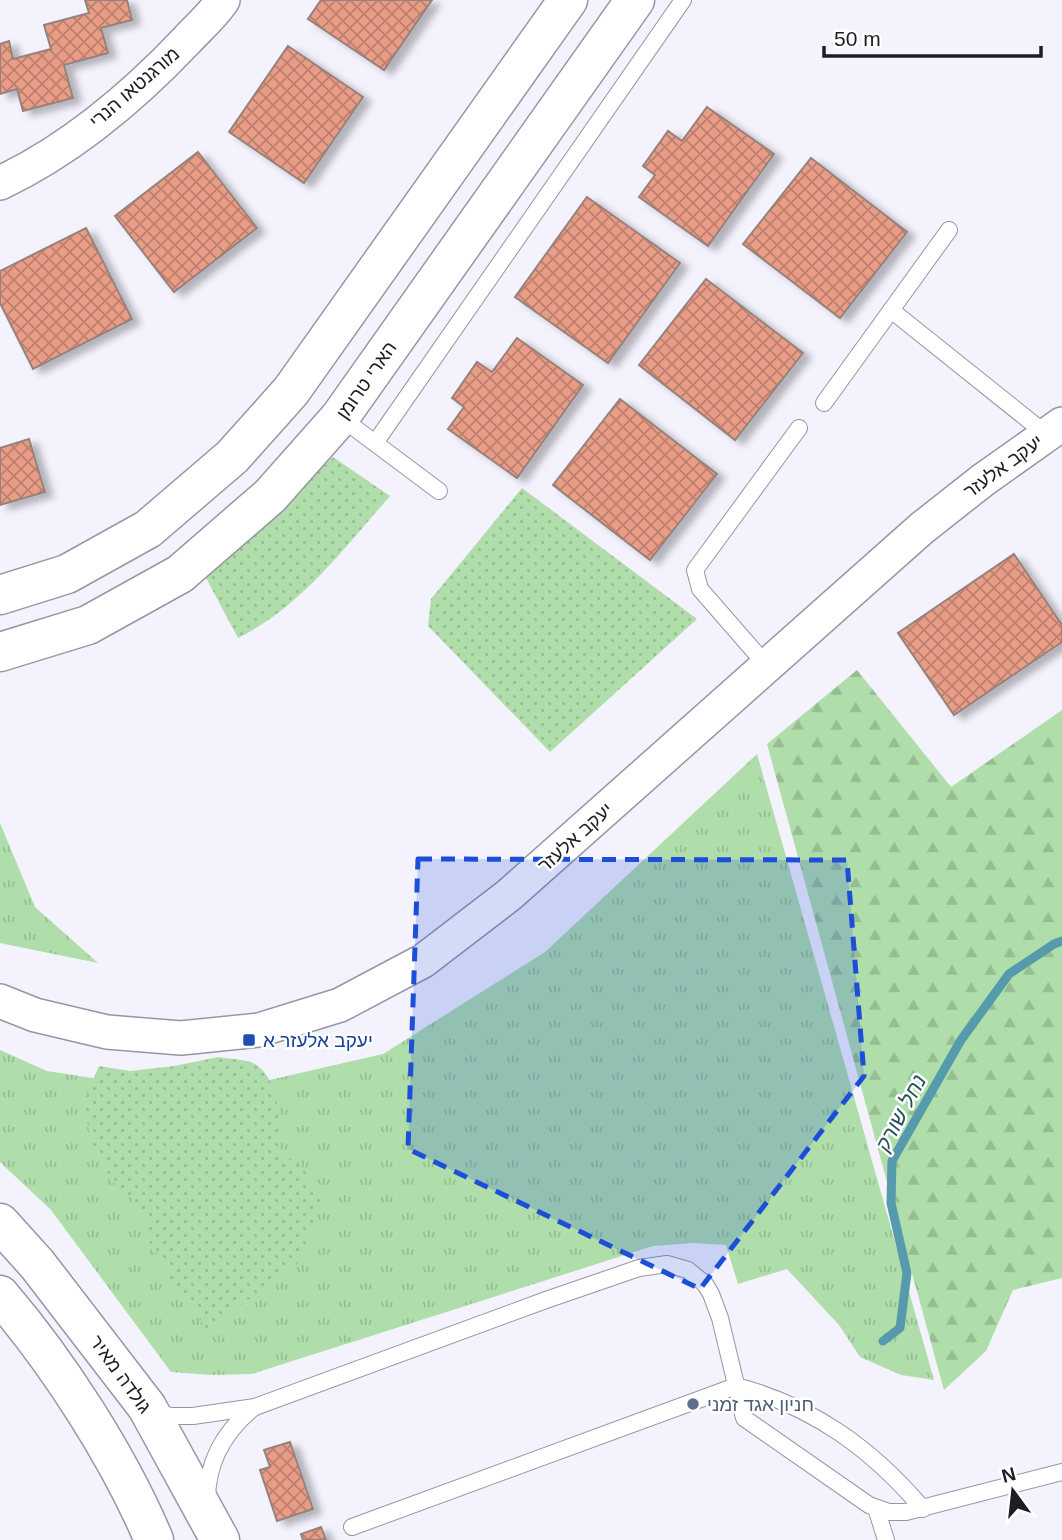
<svg xmlns="http://www.w3.org/2000/svg" width="1062" height="1540" font-family="Helvetica,'Noto Sans Hebrew',sans-serif">
  <style>
    .grass { fill: url(#grass-tufts) }
    .forest { fill: url(#forest-firs) }
    .park { fill: url(#park-dots) }
    .lines { fill: none; stroke-linecap: round; stroke-linejoin: round }
    .stream { stroke: #559bac; stroke-width: 9 }
    .building { fill: url(#building-cross-hatch); stroke: #95827c; stroke-width: 2; filter: url(#shadow) }
    .service-casing { stroke: #9895a5; stroke-width: 18 }
    .minor-casing { stroke: #9895a5; stroke-width: 36 }
    .tertiary-casing { stroke: #9895a5; stroke-width: 41 }
    .primary-casing { stroke: #9895a5; stroke-width: 41 }
    .service { stroke: #fff; stroke-width: 16 }
    .minor { stroke: #fff; stroke-width: 33 }
    .tertiary { stroke: #fff; stroke-width: 38 }
    .primary { stroke: #fff; stroke-width: 38 }
    .marked { fill: #1d4ed8; fill-opacity: 0.2; stroke: #1d4ed8; stroke-width: 5; stroke-dasharray: 14 9; stroke-linejoin: round }
    .transit-dot { fill: #1a4fb4; stroke: #fff; stroke-width: 2.5 }
    .service-dot { fill: #5c6f8a; stroke: #fff; stroke-width: 2.5 }
    .labels { text-anchor: middle; stroke-width: 5; stroke-linejoin: round; paint-order: stroke }
    .street-label { font-size: 19px; fill: #1e1d23; stroke: #fff }
    .transit-label { font-size: 19px; fill: #164399; stroke: #fff; text-anchor: start }
    .service-label { font-size: 19px; fill: #4e5e75; stroke: #fff; text-anchor: start }
    .water-label { font-size: 21px; font-style: italic; fill: #25515b; stroke: #fff }
  </style>
  <defs>
    <pattern id="grass-tufts" width="24" height="20" patternUnits="userSpaceOnUse" patternTransform="scale(1.75)"><rect width="24" height="20" fill="#b0deaa"/><path d="M3 7l-1-3M5 7V3M7 7l1-3M15 17l-1-3M17 17v-4M19 17l1-3" fill="none" stroke="#97be92"/></pattern>
    <pattern id="forest-firs" width="22" height="20" patternUnits="userSpaceOnUse" patternTransform="scale(1.75)"><rect width="22" height="20" fill="#b0deaa"/><path d="M5 1l3.5 6h-7zM16 11l3.5 6h-7z" fill="#97be92"/></pattern>
    <pattern id="park-dots" width="8" height="8" patternUnits="userSpaceOnUse" patternTransform="scale(1.75)"><rect width="8" height="8" fill="#b0deaa"/><path d="M2 2h.1M6 6h.1" fill="none" stroke="#97be92" stroke-width="1.8" stroke-linecap="round"/></pattern>
    <pattern id="building-cross-hatch" width="8" height="8" patternUnits="userSpaceOnUse" patternTransform="scale(1.75)"><rect width="8" height="8" fill="#ea9d86"/><path d="M0 0l8 8M0 8l8-8" fill="none" stroke="#bd7f6d"/></pattern>
    <filter id="shadow"><feDropShadow dx="8" dy="4.5" stdDeviation="3.5" flood-color="#0004"/></filter>
  </defs>
  <rect width="100%" height="100%" fill="#f4f2fd"/>
  <!-- grass -->
  <g class="grass">
    <path d="M757,754L934,1380L901,1375L860,1357L839,1325L787,1269L738,1284L726,1245L694,1243L653,1246L252,1374L212,1375L171,1372L51,1210L0,1162V1050L47,1071L203,1095L383,1054L545,952Z"/>
    <path d="M0,823L35,907L98,963L0,943Z"/>
  </g>
  <!-- forest -->
  <path class="forest" d="M857,670L951,787L1062,710V1278L1013,1290L986,1351L944,1390L767,744Z"/>
  <!-- park -->
  <g class="park">
    <path d="M333,457L390,496C344,548 301,607 238,638L206,578Z"/>
    <path d="M522,488L697,619L550,752L428,626L431,599Z"/>
    <path d="M218,1057C229,1059 248,1059 257,1065C281,1084 279,1123 280,1150L305,1171L322,1202L297,1265L207,1329L169,1277L148,1239L146,1212L112,1181L91,1143L84,1102L99,1066L130,1071L174,1066Z"/>
  </g>
  <g class="lines">
    <!-- stream -->
    <path class="stream" d="M883,1341L900,1328L907,1273L891,1203L892,1161L961,1040L1009,974L1054,944L1062,941"/>
  </g>
  <!-- building -->
  <g class="building">
    <path d="M85,0H127L132,20L101,28L108,53L64,65L73,98L23,111L17,89L0,94V44L9,41L13,59L51,49L44,25L89,13Z"/>
    <path d="M321,0H432L384,70L308,19Z"/>
    <path d="M288,46L363,97L304,183L229,132Z"/>
    <path d="M707,107L774,154L708,246L639,197L655,175L643,166L668,131L682,141Z"/>
    <path d="M198,152L257,228L174,292L115,216Z"/>
    <path d="M811,158L907,232L840,318L743,244Z"/>
    <path d="M587,197L680,263L608,363L515,297Z"/>
    <path d="M86,228L132,319L33,369L0,303V271Z"/>
    <path d="M706,279L803,353L735,440L639,365Z"/>
    <path d="M517,338L583,385L517,478L448,429L464,407L452,398L477,362L492,372Z"/>
    <path d="M620,399L717,474L650,560L553,485Z"/>
    <path d="M29,439L45,492L0,505V448Z"/>
    <path d="M1014,554L1062,625V642L954,715L898,633Z"/>
    <path d="M290,1442L313,1509L277,1521L260,1470L270,1467L264,1450Z"/>
    <path d="M321,1527L326,1540H303L301,1534Z"/>
  </g>
  <g class="lines">
    <defs>
      <g id="service">
        <path d="M891,310L1046,434"/>
        <path d="M824,403L949,230"/>
        <path d="M340,417L439,491"/>
        <path d="M375,443L683,0"/>
        <path d="M767,666L700,589L695,570L799,428"/>
        <path d="M154,1411L170,1416H193L255,1407L546,1300L639,1268L667,1264L688,1270L705,1284L711,1294L720,1318L744,1418L869,1505L889,1512H906L1062,1472"/>
        <path d="M207,1500C207,1461 224,1432 253,1408"/>
        <path d="M876,1508L886,1540"/>
        <path d="M352,1527L736,1386C813,1406 872,1449 923,1509"/>
      </g>
      <g id="minor">
        <path d="M0,183C70,150 134,96 187,40C199,27 213,15 223,0"/>
        <path d="M0,1001L35,1015L107,1032L181,1038L259,1030L340,1005L423,961L509,895L922,528L983,480L1062,424"/>
      </g>
      <g id="tertiary">
        <path d="M0,595L67,574L148,529L232,457L291,391L568,0"/>
        <path d="M0,652L88,625L180,574L270,496L340,417L635,0"/>
      </g>
      <g id="primary">
        <path d="M0,1223L37,1264L147,1407L220,1540"/>
        <path d="M0,1295C59,1364 119,1457 154,1540"/>
      </g>
    </defs>
    <!-- service casing -->
    <use href="#service" class="service-casing"/>
    <!-- minor casing -->
    <use href="#minor" class="minor-casing"/>
    <!-- tertiary casing -->
    <use href="#tertiary" class="tertiary-casing"/>
    <!-- primary casing -->
    <use href="#primary" class="primary-casing"/>
    <!-- service -->
    <use href="#service" class="service"/>
    <!-- minor -->
    <use href="#minor" class="minor"/>
    <!-- tertiary -->
    <use href="#tertiary" class="tertiary"/>
    <!-- primary -->
    <use href="#primary" class="primary"/>
  </g>
  <!-- marked area -->
  <path class="marked" d="M418,859L847,860L864,1076L700,1289L408,1149Z"/>
  <!-- markers -->
  <rect class="transit-dot" x="242" y="1033" width="14" height="14" rx="3.5"/>
  <circle class="service-dot" cx="693" cy="1404" r="7"/>
  <g class="labels">
    <!-- street labels -->
    <g class="street-label">
      <text transform="translate(134 87) rotate(-41)" y="7">מורגנטאו הנרי</text>
      <text transform="translate(366 380) rotate(-55)" y="7">הארי טרומן</text>
      <text transform="translate(1003 466) rotate(-36)" y="7">יעקב אלעזר</text>
      <text transform="translate(575 837) rotate(-42)" y="7">יעקב אלעזר</text>
      <text transform="translate(121 1374) rotate(54)" y="7">גולדה מאיר</text>
    </g>
    <!-- transit labels -->
    <g class="transit-label">
      <text x="263" y="1047">יעקב אלעזר א</text>
    </g>
    <!-- service labels -->
    <g class="service-label">
      <text x="707" y="1411">חניון אגד זמני</text>
    </g>
    <!-- water labels -->
    <g class="water-label">
      <text transform="translate(901 1113) rotate(-62)" y="7">נחל שורק</text>
    </g>
  </g>
  <!-- north arrow -->
  <g transform="translate(1013 1491) rotate(345)" stroke="#ffffff" stroke-width="5" paint-order="stroke">
  <path d="M0-5L12 26L0 18L-12 26Z" fill="#1e1d23"/>
  <text y="-10" font-size="19" font-weight="bold" text-anchor="middle" fill="#1e1d23">N</text>
  </g>
  <!-- scale -->
  <path d="M824 46v10h217v-10" fill="none" stroke="#1e1d23" stroke-width="3.5"/>
  <text x="834" y="46" font-size="21" fill="#1e1d23" stroke="#ffffff" stroke-width="5" paint-order="stroke">50 m</text>
</svg>
